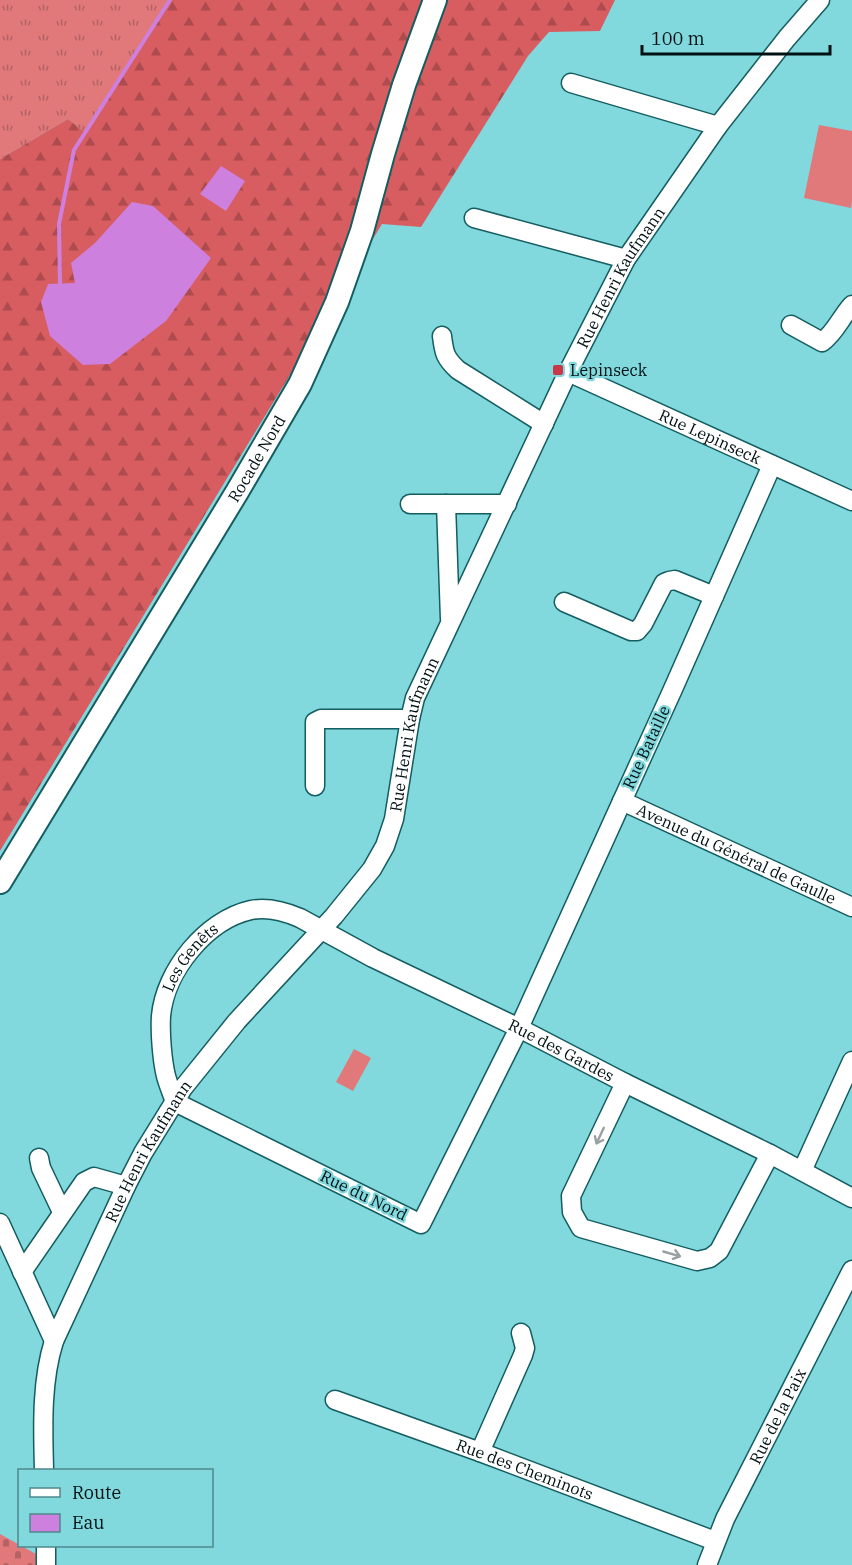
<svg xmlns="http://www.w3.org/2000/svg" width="852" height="1565" font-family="'IBM Plex Serif',serif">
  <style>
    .grass { fill: url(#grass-tufts) }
    .forest { fill: url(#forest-firs) }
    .cemetery { fill: url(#cemetery-stones) }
    .garden { fill: #e1797a }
    .water { fill: #cd80de }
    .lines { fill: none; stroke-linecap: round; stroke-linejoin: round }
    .stream { stroke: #cd80de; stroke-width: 4 }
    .minor-casing { stroke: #145d60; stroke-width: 21 }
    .major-casing { stroke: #145d60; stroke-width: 26 }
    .minor { stroke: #fff; stroke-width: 18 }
    .major { stroke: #fff; stroke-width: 22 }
    .oneway { stroke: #99a0a1 }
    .poi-dot { fill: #c83846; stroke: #81d8dd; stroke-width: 2 }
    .labels { text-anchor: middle; stroke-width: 4.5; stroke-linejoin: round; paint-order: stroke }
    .street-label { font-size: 16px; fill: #001113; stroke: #81d8dd }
    .poi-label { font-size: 16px; fill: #001113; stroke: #81d8dd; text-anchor: start }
  </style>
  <defs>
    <pattern id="grass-tufts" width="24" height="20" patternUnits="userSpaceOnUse" patternTransform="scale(1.5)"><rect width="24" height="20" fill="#e1797a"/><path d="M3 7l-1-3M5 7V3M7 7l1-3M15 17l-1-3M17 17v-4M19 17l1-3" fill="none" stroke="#b46263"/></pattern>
    <pattern id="forest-firs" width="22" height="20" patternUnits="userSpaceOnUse" patternTransform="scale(1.5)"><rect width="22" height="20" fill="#d85d61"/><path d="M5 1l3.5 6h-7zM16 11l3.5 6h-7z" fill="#ad4b4f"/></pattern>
    <pattern id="cemetery-stones" width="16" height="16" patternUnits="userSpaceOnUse" patternTransform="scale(1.5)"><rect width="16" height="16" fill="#e1797a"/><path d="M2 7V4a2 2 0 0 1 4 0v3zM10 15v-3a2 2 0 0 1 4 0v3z" fill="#b46263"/></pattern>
  </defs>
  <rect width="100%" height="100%" fill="#81d8dd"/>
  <!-- grass -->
  <path class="grass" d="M0,0H168L85,134L68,119L0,159Z"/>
  <!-- forest -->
  <path class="forest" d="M168,0H615L600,31L549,32L528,56L421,227L382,224L0,851V159L68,119L85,133Z"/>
  <!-- cemetery -->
  <path class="cemetery" d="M0,1534L36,1554V1565H0Z"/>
  <!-- garden -->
  <g class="garden">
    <path d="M819,125L852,131V201L851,208L804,198Z"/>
    <path d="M354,1049L371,1058L353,1091L336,1082Z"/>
  </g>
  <!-- water -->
  <g class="water">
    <path d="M221,166L245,181L226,211L200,194Z"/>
    <path d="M132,202L153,206L211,258L166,321L110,364L83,365L50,336L41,302L48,284L75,283L71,263L95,243Z"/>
  </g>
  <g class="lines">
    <!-- stream -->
    <path class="stream" d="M60,284L59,224L74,150L170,0"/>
    <defs>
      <g id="minor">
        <path d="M571,83L718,126"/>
        <path d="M474,218L626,259"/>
        <path d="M791,325L822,342C835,333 841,317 852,305"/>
        <path d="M442,336C444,353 445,358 458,370L544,424"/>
        <path id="s1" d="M568,372L852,501"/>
        <path id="s2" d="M772,465L673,689L519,1028L421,1224L175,1102C172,1093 168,1084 166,1076C162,1060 160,1032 161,1016C165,971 206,920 251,910C267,907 286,912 300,918L373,958L519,1028L625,1083L770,1154L852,1198"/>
        <path d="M410,504H507"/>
        <path d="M446,504L450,619"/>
        <path d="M564,602L631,631H637L643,624L664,583L669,581L675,580L714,596"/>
        <path d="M315,786V722L321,719H410"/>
        <path id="s3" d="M622,801L852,907"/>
        <path d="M625,1083L571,1196L572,1212L581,1228L697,1261L710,1258L719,1251L770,1154"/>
        <path d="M39,1158L41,1168L62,1212"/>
        <path d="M802,1171L852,1061"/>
        <path d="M0,1223L54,1341"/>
        <path d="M22,1272L84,1182L94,1177L126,1186"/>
        <path id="s4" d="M335,1400L480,1452L715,1541"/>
        <path d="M480,1452L523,1355L525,1348L521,1333"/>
        <path id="s5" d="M44,1470C43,1428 41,1382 54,1341L126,1186L143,1153L183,1088L237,1021L334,916L372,869L385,846L394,819L410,719L415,698L568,372L626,259L718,126L787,38L820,0"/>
        <path d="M46,1546V1565"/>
        <path id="s6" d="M707,1565L725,1519L852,1270"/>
      </g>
      <g id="major">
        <path id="s7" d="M0,882L237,492L300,384L337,302L362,231L383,154L404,85L435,0"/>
      </g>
    </defs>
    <!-- minor casing -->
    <use href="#minor" class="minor-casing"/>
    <!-- major casing -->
    <use href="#major" class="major-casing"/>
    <!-- minor -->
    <use href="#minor" class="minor"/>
    <!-- major -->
    <use href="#major" class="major"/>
  </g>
  <!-- one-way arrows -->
  <defs><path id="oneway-shaft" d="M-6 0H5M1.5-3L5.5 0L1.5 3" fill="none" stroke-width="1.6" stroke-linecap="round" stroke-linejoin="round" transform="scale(1.5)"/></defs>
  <g class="oneway">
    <use href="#oneway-shaft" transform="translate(600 1136) rotate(115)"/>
    <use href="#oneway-shaft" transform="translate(672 1254) rotate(16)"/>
  </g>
  <!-- markers -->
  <rect class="poi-dot" x="552" y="364" width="12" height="12" rx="3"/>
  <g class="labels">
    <!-- street labels -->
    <g class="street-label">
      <text dy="6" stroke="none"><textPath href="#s5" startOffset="1350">Rue Henri Kaufmann</textPath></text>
      <text dy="6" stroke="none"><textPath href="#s1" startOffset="156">Rue Lepinseck</textPath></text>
      <text dy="6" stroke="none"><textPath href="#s7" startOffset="495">Rocade Nord</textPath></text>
      <text dy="6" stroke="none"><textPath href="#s5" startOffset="846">Rue Henri Kaufmann</textPath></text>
      <text transform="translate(646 747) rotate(-65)" y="6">Rue Bataille</text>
      <text dy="6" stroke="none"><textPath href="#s3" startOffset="126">Avenue du Général de Gaulle</textPath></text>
      <text dy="6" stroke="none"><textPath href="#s2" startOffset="1266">Les Genêts</textPath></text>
      <text dy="6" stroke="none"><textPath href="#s2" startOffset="1689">Rue des Gardes</textPath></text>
      <text dy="6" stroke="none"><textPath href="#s5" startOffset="342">Rue Henri Kaufmann</textPath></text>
      <text transform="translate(364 1195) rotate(26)" y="6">Rue du Nord</text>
      <text dy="6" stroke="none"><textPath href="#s6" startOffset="165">Rue de la Paix</textPath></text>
      <text dy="6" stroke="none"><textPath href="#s4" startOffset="202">Rue des Cheminots</textPath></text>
    </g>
    <!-- poi labels -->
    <g class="poi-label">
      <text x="570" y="376">Lepinseck</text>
    </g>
  </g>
  <!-- legend -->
  <rect x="18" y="1469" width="195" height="78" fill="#81d8dd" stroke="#4d888c" stroke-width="1.5"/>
  <rect x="30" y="1488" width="30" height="9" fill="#ffffff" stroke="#4d888c" stroke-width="1.5"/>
  <text x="72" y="1499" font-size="18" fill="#001113">Route</text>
  <rect x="30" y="1514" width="30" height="18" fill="#cd80de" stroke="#4d888c" stroke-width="1.5"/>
  <text x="72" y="1529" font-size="18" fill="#001113">Eau</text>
  <!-- scale -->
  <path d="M642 45v9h188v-9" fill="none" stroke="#001113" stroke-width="3"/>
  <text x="651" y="45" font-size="18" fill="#001113" stroke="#81d8dd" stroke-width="4.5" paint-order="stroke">100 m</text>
</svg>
